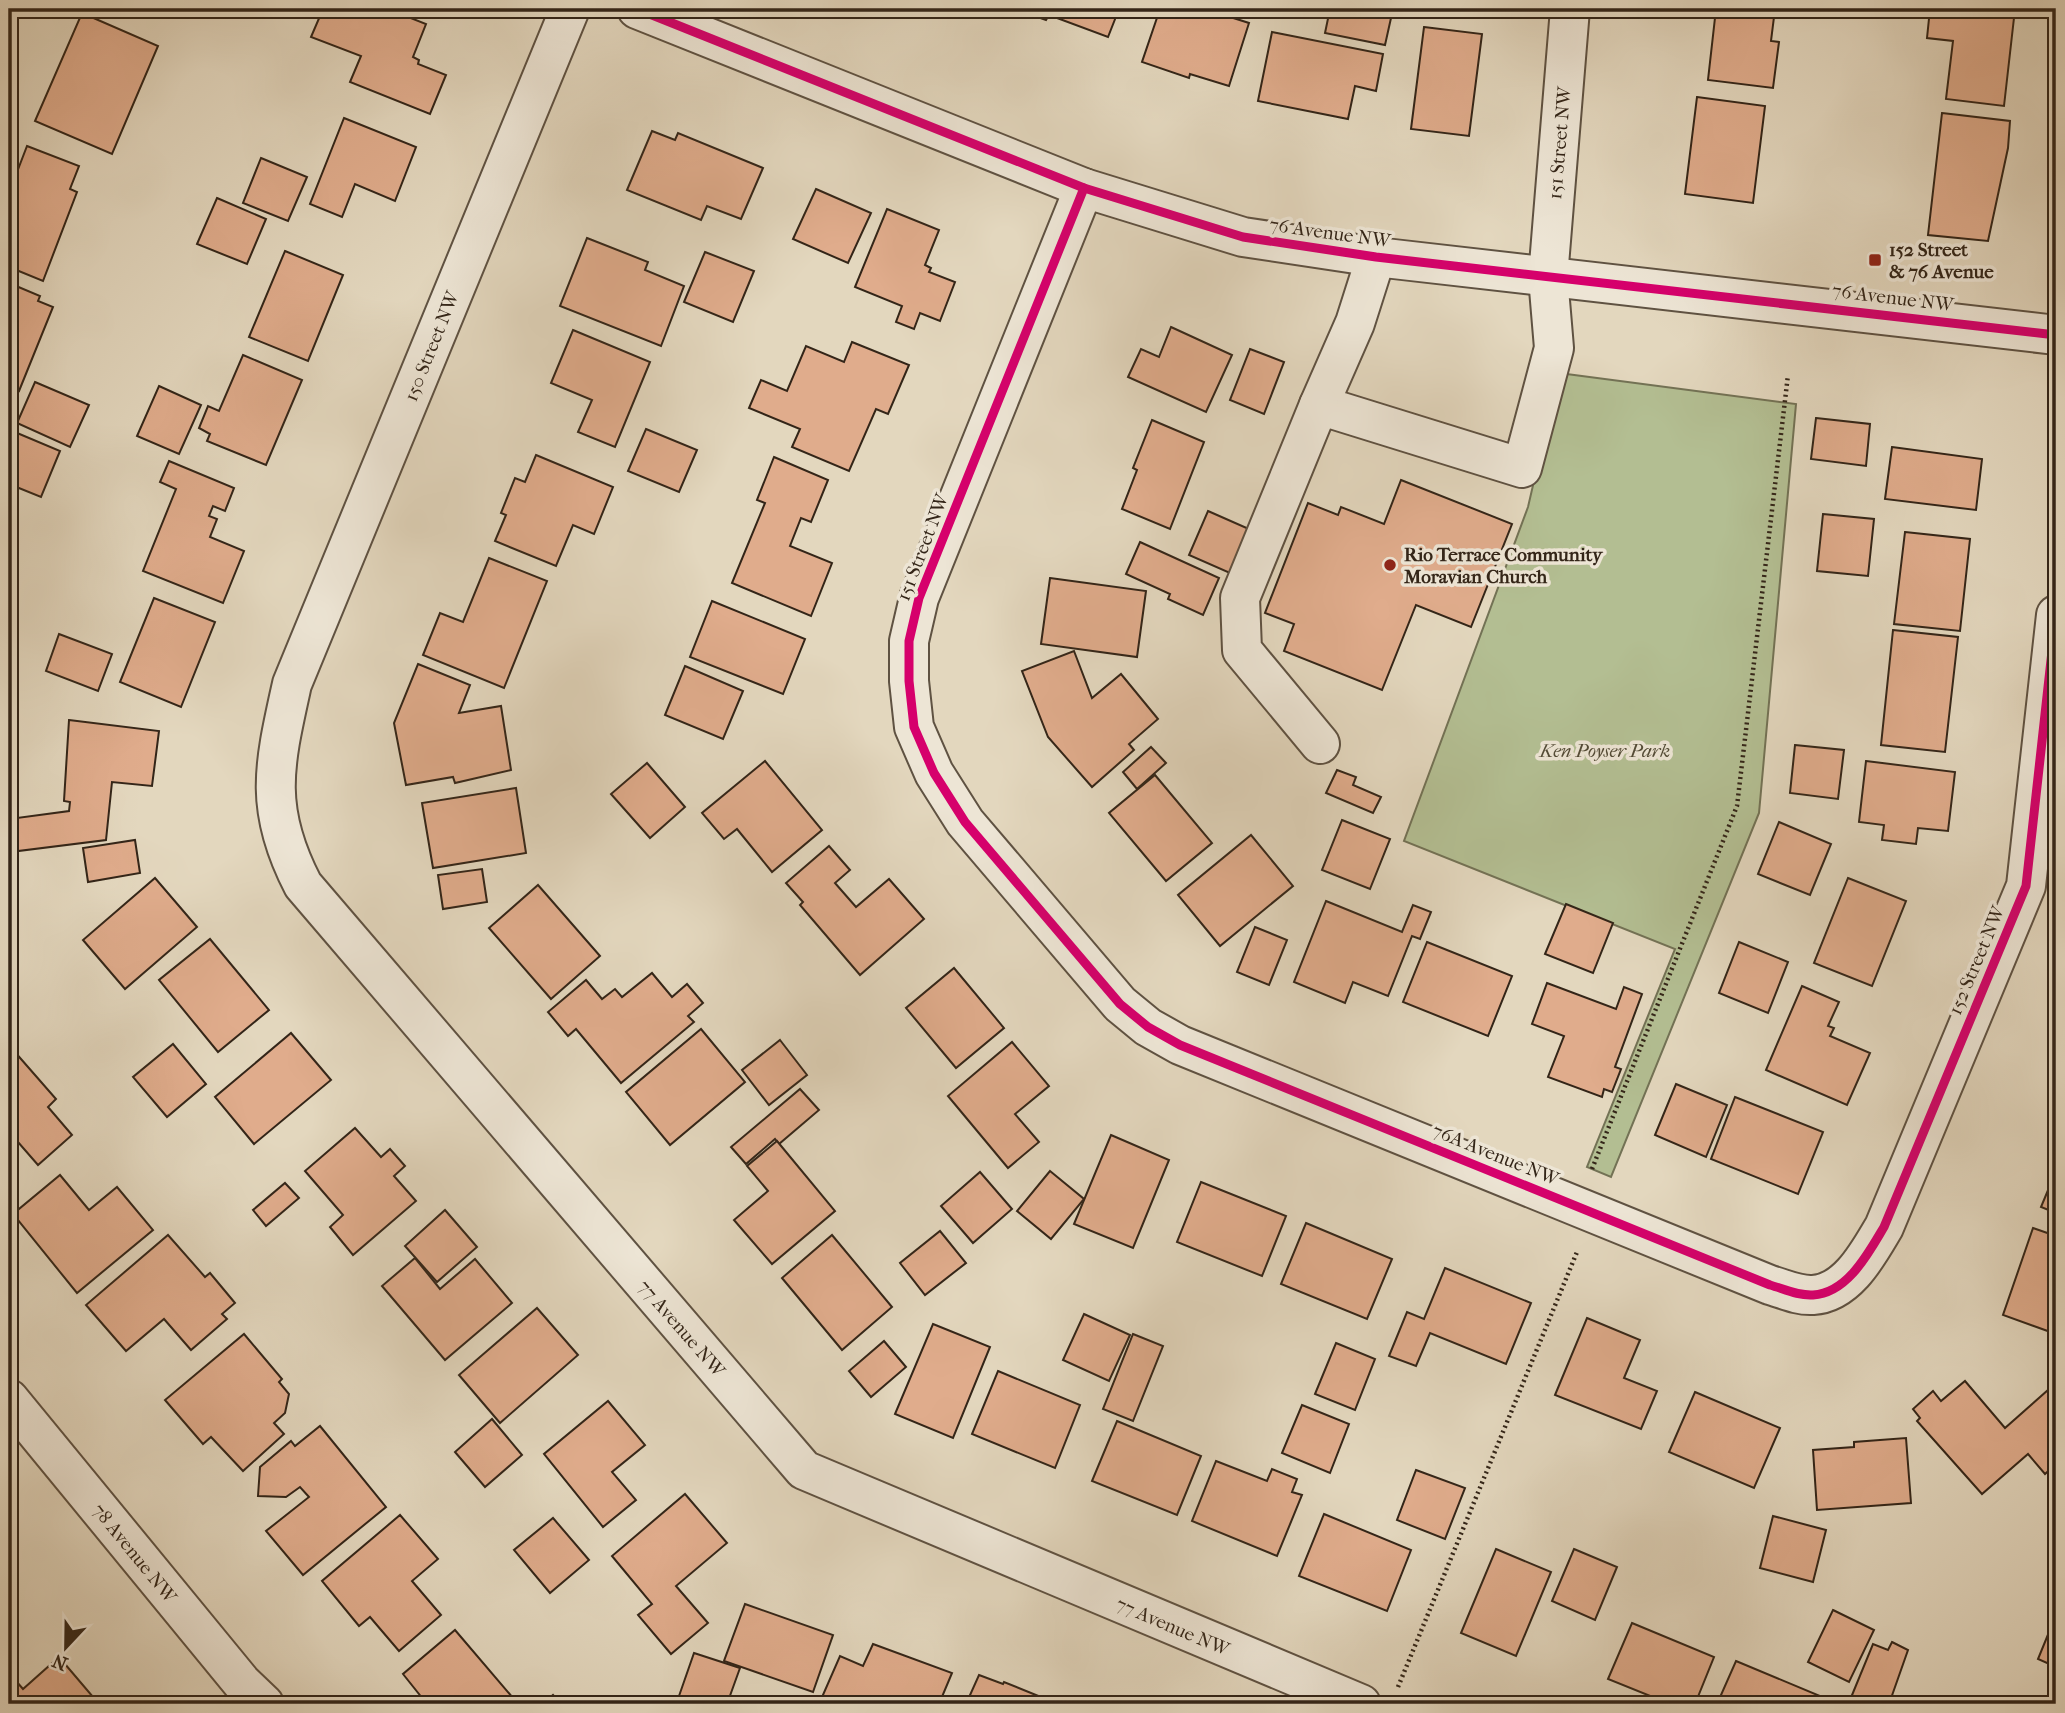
<svg xmlns="http://www.w3.org/2000/svg" width="2065" height="1713" font-family="'IM FELL French Canon',serif">
  <style>
    .green { fill: #b3be92; stroke: #737255; stroke-width: 2 }
    .building { fill: #e0ac8c; stroke: #332518; stroke-width: 2 }
    .lines { fill: none; stroke-linecap: round; stroke-linejoin: round }
    .minor-casing { stroke: #5f5242; stroke-width: 42 }
    .path { stroke: #332518; stroke-width: 4.5; stroke-dasharray: 2 3.5; stroke-linecap: butt }
    .minor { stroke: #ede5d5; stroke-width: 38 }
    .cycleway-casing { stroke: #ede5d5; stroke-width: 13 }
    .cycleway { stroke: #d6006c; stroke-width: 9 }
    .poi-dot { fill: #8f2418; stroke: #ede5d5; stroke-width: 2.5 }
    .labels { text-anchor: middle; stroke-width: 7; stroke-linejoin: round; paint-order: stroke }
    .street-label { font-size: 19px; fill: #332518; stroke: #ede5d5 }
    .poi-label { font-size: 19px; font-weight: bold; fill: #332518; stroke: #ede5d5; text-anchor: start }
    .park-label { font-size: 19px; font-style: italic; fill: #534b36; stroke: #ede5d5 }
  </style>
  <rect width="100%" height="100%" fill="#e3d7be"/>
  <filter id="stains"><feTurbulence type="fractalNoise" baseFrequency=".00286" numOctaves="4"/><feColorMatrix values="0 0 0 0 .2 0 0 0 0 .09 0 0 0 0 .02 0 0 0 .5 -.17"/></filter>
  <radialGradient id="worn" r=".72"><stop offset=".6" stop-color="#630" stop-opacity="0"/><stop offset="1" stop-color="#630" stop-opacity=".3"/></radialGradient>
  <!-- green -->
  <path class="green" d="M1559,373L1796,404L1759,813L1611,1177L1587,1167L1675,949L1404,841L1528,507Z"/>
  <!-- building -->
  <g class="building">
    <path d="M323,9H388L426,24L413,57L419,60L418,64L446,75L430,114L350,82L361,56L311,37Z"/>
    <path d="M1028,9H1119L1108,37L1049,15L1046,20L1026,13Z"/>
    <path d="M1160,9H1205L1249,23L1229,86L1190,74L1189,78L1142,62Z"/>
    <path d="M1330,9H1393L1385,45L1325,33Z"/>
    <path d="M1716,9H1775L1771,41L1779,42L1773,88L1708,80Z"/>
    <path d="M1930,9H2015L2004,106L1946,99L1953,41L1927,38Z"/>
    <path d="M82,13L158,46L112,154L35,121Z"/>
    <path d="M1424,27L1482,34L1469,136L1411,129Z"/>
    <path d="M1272,32L1383,54L1376,91L1355,86L1348,119L1258,101Z"/>
    <path d="M1697,97L1765,106L1753,203L1685,194Z"/>
    <path d="M1942,113L2010,121L2008,148L1988,241L1928,235Z"/>
    <path d="M344,118L416,147L395,201L355,184L342,217L310,204Z"/>
    <path d="M652,131L675,140L678,133L763,168L741,219L707,206L701,220L627,190Z"/>
    <path d="M27,146L79,166L70,189L77,192L43,281L9,267V193Z"/>
    <path d="M261,158L307,177L288,221L243,203Z"/>
    <path d="M816,189L871,213L848,263L793,239Z"/>
    <path d="M217,198L266,219L247,264L197,244Z"/>
    <path d="M887,209L939,230L925,265L931,268L929,272L955,282L940,321L920,313L914,329L896,322L902,306L855,287Z"/>
    <path d="M587,238L648,262L645,270L684,286L661,346L560,306Z"/>
    <path d="M285,251L343,275L308,361L249,337Z"/>
    <path d="M705,252L754,271L733,322L684,302Z"/>
    <path d="M9,283L40,296L38,301L53,307L19,391L9,386Z"/>
    <path d="M1171,327L1232,355L1206,412L1128,377L1141,349L1159,357Z"/>
    <path d="M573,330L650,362L615,447L578,432L592,400L551,383Z"/>
    <path d="M852,342L909,365L888,414L876,409L849,471L792,447L800,429L749,408L761,380L787,391L806,346L844,362Z"/>
    <path d="M1250,349L1284,362L1264,414L1230,400Z"/>
    <path d="M243,355L302,380L266,465L207,441L210,434L199,428L208,406L219,411Z"/>
    <path d="M35,382L89,405L70,447L17,423Z"/>
    <path d="M159,386L201,405L179,454L137,436Z"/>
    <path d="M1816,418L1870,424L1866,466L1811,459Z"/>
    <path d="M1152,420L1204,442L1170,529L1122,509L1137,470L1133,468Z"/>
    <path d="M646,429L697,450L679,492L628,471Z"/>
    <path d="M10,430L60,451L41,497L9,484Z"/>
    <path d="M1892,447L1982,459L1976,510L1885,499Z"/>
    <path d="M536,455L613,487L594,534L573,525L556,566L495,541L506,515L501,513L515,478L525,482Z"/>
    <path d="M774,457L828,480L811,522L801,518L790,546L832,563L811,616L732,583L765,503L757,500Z"/>
    <path d="M169,461L234,488L225,511L213,506L209,516L217,519L210,537L244,551L223,603L143,571L176,489L160,482Z"/>
    <path d="M1401,480L1512,524L1471,627L1416,605L1382,690L1284,651L1294,624L1265,613L1308,503L1338,515L1341,507L1384,524Z"/>
    <path d="M1208,511L1258,533L1239,577L1189,555Z"/>
    <path d="M1823,514L1874,519L1868,576L1817,571Z"/>
    <path d="M1905,532L1970,539L1960,631L1894,624Z"/>
    <path d="M1140,542L1219,578L1203,615L1168,599L1170,594L1126,574Z"/>
    <path d="M489,558L547,581L504,688L423,655L440,613L463,622Z"/>
    <path d="M1050,578L1146,591L1137,657L1041,644Z"/>
    <path d="M154,598L215,622L181,707L120,682Z"/>
    <path d="M712,601L805,639L783,694L690,657Z"/>
    <path d="M1893,630L1958,637L1945,752L1881,745Z"/>
    <path d="M59,634L112,654L98,691L46,671Z"/>
    <path d="M1074,651L1092,698L1121,674L1158,719L1129,744L1134,750L1092,787L1048,737L1022,671Z"/>
    <path d="M418,664L470,685L459,713L501,706L511,770L455,783L453,777L406,785L394,723Z"/>
    <path d="M685,666L743,691L723,739L665,715Z"/>
    <path d="M69,720L159,731L152,786L112,782L106,840L10,852L9,819L69,811L70,802L64,801Z"/>
    <path d="M1795,745L1844,750L1838,799L1790,793Z"/>
    <path d="M1151,747L1166,763L1137,789L1123,772Z"/>
    <path d="M765,761L822,830L772,872L737,829L724,839L702,813Z"/>
    <path d="M1866,761L1955,772L1948,831L1918,828L1916,844L1882,840L1884,825L1859,822Z"/>
    <path d="M647,763L685,807L650,838L611,794Z"/>
    <path d="M1337,770L1356,777L1353,785L1381,797L1373,813L1326,793Z"/>
    <path d="M1155,775L1212,843L1166,881L1109,813Z"/>
    <path d="M516,788L526,853L433,868L422,803Z"/>
    <path d="M1342,820L1390,839L1370,889L1322,870Z"/>
    <path d="M1779,822L1831,844L1810,895L1758,874Z"/>
    <path d="M1251,835L1293,886L1220,946L1178,895Z"/>
    <path d="M135,840L140,873L88,882L83,848Z"/>
    <path d="M829,846L850,870L835,883L856,907L889,879L924,919L860,975L800,905L803,902L786,883Z"/>
    <path d="M482,869L487,902L443,909L438,875Z"/>
    <path d="M155,878L197,927L125,989L83,940Z"/>
    <path d="M1848,878L1906,901L1872,986L1814,963Z"/>
    <path d="M538,885L600,956L551,999L489,928Z"/>
    <path d="M1326,901L1402,932L1413,905L1431,912L1420,939L1412,936L1388,996L1353,982L1345,1003L1294,982Z"/>
    <path d="M1566,904L1613,923L1593,973L1545,954Z"/>
    <path d="M1255,927L1287,940L1269,985L1237,972Z"/>
    <path d="M210,939L269,1010L218,1052L159,980Z"/>
    <path d="M1427,942L1512,976L1488,1036L1403,1002Z"/>
    <path d="M1739,942L1788,962L1768,1013L1719,993Z"/>
    <path d="M954,968L1004,1028L956,1068L906,1008Z"/>
    <path d="M652,973L672,997L687,984L703,1003L688,1016L694,1022L621,1083L576,1029L568,1036L548,1012L586,980L602,999L615,989L622,997Z"/>
    <path d="M1547,983L1616,1009L1624,987L1642,994L1615,1067L1621,1069L1612,1092L1604,1089L1602,1097L1548,1077L1564,1036L1532,1024Z"/>
    <path d="M1802,986L1839,1002L1828,1026L1834,1028L1830,1036L1870,1053L1847,1105L1766,1070Z"/>
    <path d="M701,1029L745,1082L670,1145L626,1092Z"/>
    <path d="M291,1033L331,1080L254,1144L215,1097Z"/>
    <path d="M780,1040L807,1075L769,1105L742,1070Z"/>
    <path d="M1012,1042L1049,1086L1015,1114L1039,1142L1008,1168L948,1096Z"/>
    <path d="M173,1044L206,1084L167,1117L133,1077Z"/>
    <path d="M14,1051L56,1099L48,1107L72,1135L38,1165L11,1134L9,1136V1056Z"/>
    <path d="M1676,1084L1727,1105L1706,1157L1655,1135Z"/>
    <path d="M800,1089L819,1110L779,1144L775,1139L746,1164L731,1147Z"/>
    <path d="M1735,1097L1823,1132L1798,1194L1711,1159Z"/>
    <path d="M355,1128L381,1157L390,1149L405,1166L394,1176L416,1201L353,1255L330,1227L343,1215L305,1171Z"/>
    <path d="M1111,1135L1169,1160L1133,1248L1074,1224Z"/>
    <path d="M777,1141L835,1211L772,1264L734,1220L768,1191L747,1166Z"/>
    <path d="M1050,1171L1084,1199L1051,1239L1017,1211Z"/>
    <path d="M2056,1171V1213L2041,1207Z"/>
    <path d="M980,1172L1012,1209L973,1243L941,1206Z"/>
    <path d="M60,1175L89,1210L117,1187L153,1230L77,1293L13,1214Z"/>
    <path d="M1201,1182L1286,1216L1262,1276L1177,1242Z"/>
    <path d="M285,1183L299,1198L266,1226L253,1210Z"/>
    <path d="M445,1210L477,1247L437,1282L405,1246Z"/>
    <path d="M1306,1223L1392,1259L1367,1319L1281,1284Z"/>
    <path d="M2033,1228L2056,1236V1334L2003,1315Z"/>
    <path d="M940,1231L966,1263L925,1295L900,1263Z"/>
    <path d="M168,1235L205,1277L210,1273L235,1303L222,1314L227,1319L191,1350L164,1319L126,1351L86,1305Z"/>
    <path d="M832,1235L892,1307L842,1350L782,1278Z"/>
    <path d="M415,1258L440,1289L475,1259L512,1303L445,1360L382,1286Z"/>
    <path d="M1445,1268L1531,1303L1506,1364L1430,1333L1416,1366L1389,1356L1407,1312L1424,1319Z"/>
    <path d="M537,1308L578,1355L500,1423L459,1375Z"/>
    <path d="M1084,1314L1130,1335L1109,1381L1063,1360Z"/>
    <path d="M1587,1318L1640,1340L1624,1378L1657,1391L1641,1429L1555,1395Z"/>
    <path d="M933,1324L990,1347L953,1438L895,1414Z"/>
    <path d="M244,1334L282,1379L279,1382L289,1394L285,1413L274,1423L284,1434L243,1471L211,1437L203,1444L165,1400Z"/>
    <path d="M1133,1334L1163,1346L1133,1421L1103,1409Z"/>
    <path d="M884,1341L906,1367L871,1397L849,1371Z"/>
    <path d="M1336,1343L1375,1359L1355,1410L1315,1394Z"/>
    <path d="M998,1371L1080,1405L1055,1468L972,1434Z"/>
    <path d="M1965,1381L2005,1428L2048,1390L2056,1400V1464L2045,1474L2028,1454L1982,1494L1917,1421L1920,1418L1913,1409L1933,1391L1941,1401Z"/>
    <path d="M1695,1392L1780,1428L1754,1488L1669,1452Z"/>
    <path d="M608,1401L645,1445L612,1472L636,1500L603,1527L544,1454Z"/>
    <path d="M1302,1405L1349,1424L1330,1473L1282,1453Z"/>
    <path d="M492,1419L522,1455L485,1487L455,1452Z"/>
    <path d="M1117,1421L1201,1456L1177,1515L1092,1481Z"/>
    <path d="M320,1426L386,1507L303,1575L266,1531L309,1497L300,1487L286,1497L258,1496L260,1467L291,1441L295,1446Z"/>
    <path d="M1906,1438L1911,1503L1817,1510L1813,1450L1854,1447V1442Z"/>
    <path d="M1216,1461L1267,1481L1272,1469L1297,1479L1292,1492L1302,1495L1277,1556L1192,1521Z"/>
    <path d="M1416,1470L1465,1488L1445,1539L1397,1520Z"/>
    <path d="M685,1494L727,1543L676,1586L708,1623L671,1654L638,1615L652,1604L612,1556Z"/>
    <path d="M1324,1514L1411,1550L1387,1611L1299,1576Z"/>
    <path d="M400,1515L438,1559L412,1581L441,1615L399,1651L370,1617L359,1626L322,1581Z"/>
    <path d="M1773,1516L1826,1530L1813,1582L1760,1568Z"/>
    <path d="M553,1518L589,1560L550,1593L514,1550Z"/>
    <path d="M1496,1549L1551,1572L1516,1656L1461,1633Z"/>
    <path d="M1574,1549L1617,1567L1595,1620L1552,1601Z"/>
    <path d="M745,1604L833,1635L813,1692L724,1661Z"/>
    <path d="M1833,1610L1874,1630L1849,1682L1808,1662Z"/>
    <path d="M2056,1615V1667L2038,1659Z"/>
    <path d="M1632,1623L1714,1657L1695,1704H1670L1608,1679Z"/>
    <path d="M455,1630L513,1698L506,1704H427L403,1674Z"/>
    <path d="M1892,1642L1908,1650L1889,1704H1861L1850,1700L1873,1644L1888,1650Z"/>
    <path d="M873,1644L952,1673L939,1704H819L840,1656L863,1666Z"/>
    <path d="M694,1653L740,1668L727,1704H703L679,1696Z"/>
    <path d="M59,1657L99,1704H9V1673L23,1689Z"/>
    <path d="M1736,1661L1820,1696L1817,1704H1717Z"/>
    <path d="M979,1675L1003,1684L1004,1682L1058,1704H966Z"/>
    <path d="M553,1695L561,1704H543Z"/>
    <path d="M124,1697L130,1704H115Z"/>
  </g>
  <g class="lines">
    <defs>
      <g id="minor">
        <path d="M570,9L292,684C274,765 263,808 303,885L804,1470L1361,1704"/>
        <path d="M637,9L1084,188L1243,237L1376,257L2056,335"/>
        <path d="M1084,188L919,598L909,641V681L914,727L934,773L965,822L1120,1004L1148,1027L1180,1045L1770,1285C1784,1289 1798,1296 1813,1295C1848,1293 1869,1252 1884,1227L2026,886L2056,615"/>
        <path d="M1376,257L1355,323L1319,405L1522,468L1554,348L1548,277L1570,9"/>
        <path d="M1319,405L1240,598L1242,650L1320,744"/>
        <path d="M9,1399L242,1683L264,1704"/>
      </g>
    </defs>
    <!-- minor casing -->
    <use href="#minor" class="minor-casing"/>
    <!-- path -->
    <g class="path">
      <path d="M1592,1169L1737,806L1788,375"/>
      <path d="M1398,1687L1577,1252"/>
    </g>
    <!-- minor -->
    <use href="#minor" class="minor"/>
    <defs>
      <g id="cycleway">
        <path d="M637,9L1084,188L1243,237L1376,257L2056,335"/>
        <path d="M1084,188L919,598L909,641V681L914,727L934,773L965,822L1120,1004L1148,1027L1180,1045L1770,1285C1784,1289 1798,1296 1813,1295C1848,1293 1869,1252 1884,1227L2026,886L2056,615"/>
      </g>
    </defs>
    <!-- cycleway casing -->
    <use href="#cycleway" class="cycleway-casing"/>
    <!-- cycleway -->
    <use href="#cycleway" class="cycleway"/>
  </g>
  <!-- markers -->
  <g class="poi-dot">
    <rect x="1868" y="253" width="14" height="14" rx="3.5"/>
    <circle cx="1390" cy="565" r="7"/>
  </g>
  <g class="labels">
    <!-- street labels -->
    <g class="street-label">
      <text transform="translate(1559 143) rotate(-85)" y="7">151 Street NW</text>
      <text transform="translate(1330 232) rotate(8)" y="7">76 Avenue NW</text>
      <text transform="translate(1893 297) rotate(7)" y="7">76 Avenue NW</text>
      <text transform="translate(431 346) rotate(-68)" y="7">150 Street NW</text>
      <text transform="translate(922 547) rotate(-69)" y="7">151 Street NW</text>
      <text transform="translate(1976 960) rotate(-67)" y="7">152 Street NW</text>
      <text transform="translate(1496 1154) rotate(22)" y="7">76A Avenue NW</text>
      <text transform="translate(682 1328) rotate(49)" y="7">77 Avenue NW</text>
      <text transform="translate(135 1553) rotate(51)" y="7">78 Avenue NW</text>
      <text transform="translate(1173 1626) rotate(23)" y="7">77 Avenue NW</text>
    </g>
    <!-- poi labels -->
    <g class="poi-label">
      <text x="1889" y="256">152 Street<tspan x="1889" dy="22">&amp; 76 Avenue</tspan></text>
      <text x="1404" y="561">Rio Terrace Community<tspan x="1404" dy="22">Moravian Church</tspan></text>
    </g>
    <!-- park labels -->
    <g class="park-label">
      <text x="1605" y="757">Ken Poyser Park</text>
    </g>
  </g>
  <!-- margin -->
  <rect width="2065" height="1713" fill="none" stroke="#e3d7be" stroke-width="35"/>
  <rect x="10" y="10" width="2044" height="1692" fill="none" stroke="#332518" stroke-width="3.5"/>
  <rect x="18" y="18" width="2030" height="1678" fill="none" stroke="#332518" stroke-width="2"/>
  <!-- north arrow -->
  <g transform="translate(66 1647) rotate(202)" stroke="#ede5d5" stroke-width="5" paint-order="stroke">
  <path d="M0-5L12 26L0 18L-12 26Z" fill="#332518"/>
  <text y="-10" font-size="19" font-weight="bold" text-anchor="middle" fill="#332518">N</text>
  </g>
  <rect width="100%" height="100%" filter="url(#stains)"/>
  <rect width="100%" height="100%" fill="url(#worn)"/>
</svg>
